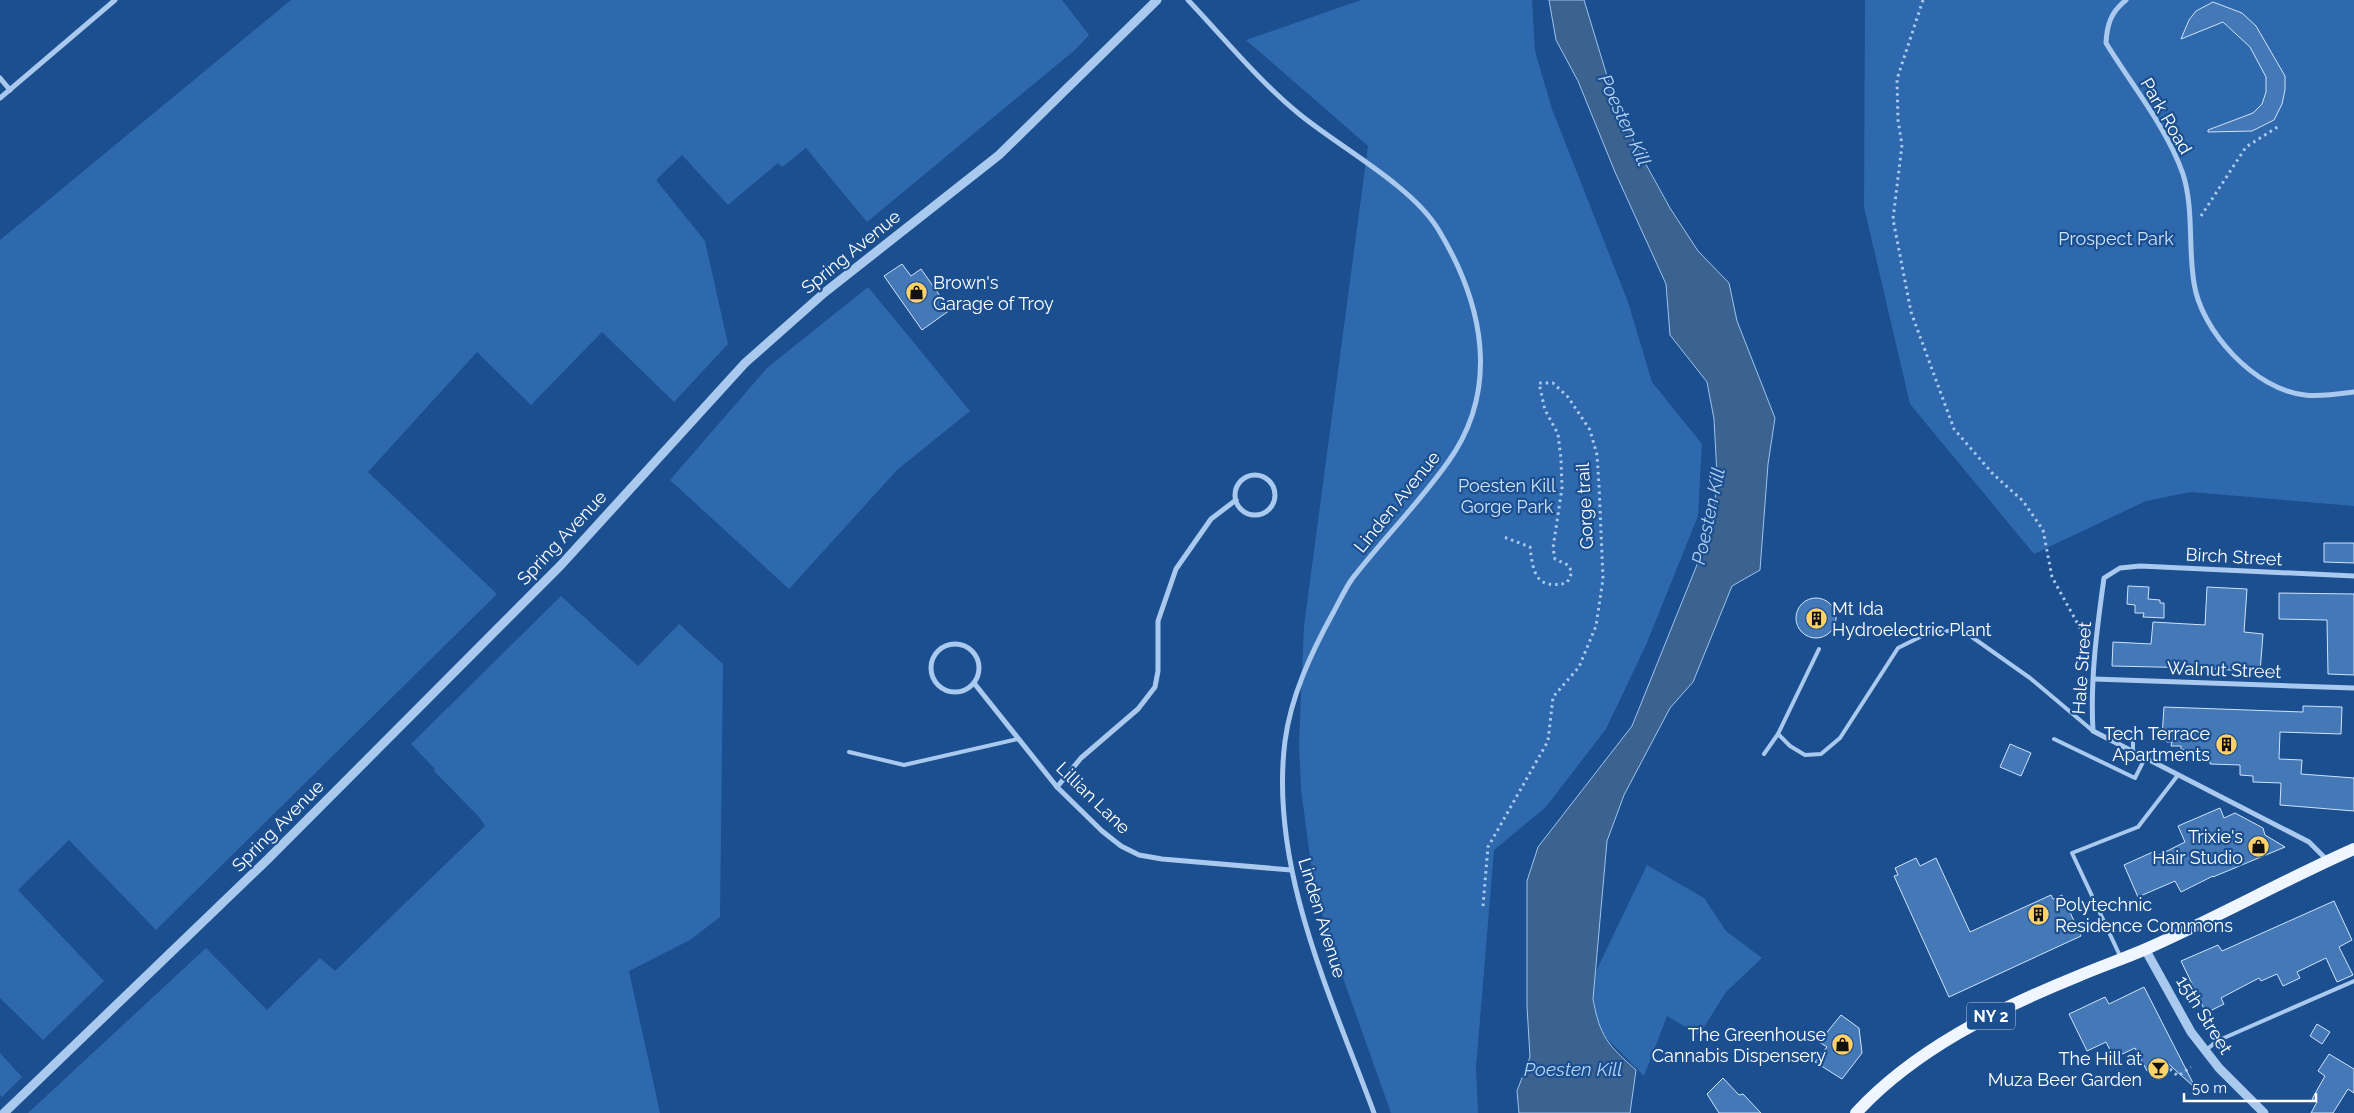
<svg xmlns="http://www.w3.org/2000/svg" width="2354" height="1113" font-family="Raleway,sans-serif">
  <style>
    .green { fill: #2e69ad }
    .water { fill: #3c6290; stroke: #9cc4f0 }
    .building { fill: #4478b7; stroke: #cfe3fa }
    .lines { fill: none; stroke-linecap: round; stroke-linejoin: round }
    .path { stroke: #a9c9ee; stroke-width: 3; stroke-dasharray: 2.5 4; stroke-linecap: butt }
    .service { stroke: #a9c9ee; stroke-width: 4 }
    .minor { stroke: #a9c9ee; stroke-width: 5 }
    .tertiary { stroke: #a9c9ee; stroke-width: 9 }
    .primary { stroke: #f0f6ff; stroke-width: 12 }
    .labels { text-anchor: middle; stroke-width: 4.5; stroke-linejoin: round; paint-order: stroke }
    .shield { fill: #1b4f8f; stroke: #bbcadd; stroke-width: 1 }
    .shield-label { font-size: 16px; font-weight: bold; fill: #fff }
    .street-label { font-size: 18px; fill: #fff; stroke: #1b4f8f }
    .park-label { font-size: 18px; fill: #cfe3fa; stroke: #1b4f8f }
    .poi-label { font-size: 18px; fill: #fff; stroke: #1b4f8f; text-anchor: end }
    .water-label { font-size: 19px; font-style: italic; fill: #b5d3f5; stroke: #1b4f8f }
  </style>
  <rect width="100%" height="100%" fill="#1b4f8f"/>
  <!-- green -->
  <g class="green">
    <path d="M291,0H1062L1089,35L1076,49L867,222L806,148L782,167L778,163L728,205L682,155L656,180L705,241L728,344L674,402L602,332L531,405L477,352L368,472L497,594L156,930L69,840L18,890L104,981L43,1040L0,998V240Z"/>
    <path d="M1361,0H1532L1535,51L1552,109L1628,302L1652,382L1702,444L1698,516L1646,645L1606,729L1546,807L1494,850L1476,1068L1478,1113H1391L1327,933L1313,879L1301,789L1299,743L1304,626L1368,146L1246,40Z"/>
    <path d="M1865,0H2354V506L2191,492L2146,501L2034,554L1910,404L1864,207Z"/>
    <path d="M868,287L970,411L897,470L789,589L670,480L767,368Z"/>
    <path d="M561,596L638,666L679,624L723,664L720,917L690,940L629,971L660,1113H28L206,948L267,1010L320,958L335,971L485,826L479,817L434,771L435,769L411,744Z"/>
    <path d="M1647,865L1704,898L1726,931L1762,958L1726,992L1699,1035L1667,1016L1644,1076L1580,1011L1586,992Z"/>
    <path d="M0,1053L22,1077L2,1097L0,1095Z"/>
  </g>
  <!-- water -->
  <path class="water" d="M1549,0H1584L1614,99L1638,150L1670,208L1698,251L1729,283L1737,321L1775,418L1768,464L1760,570L1732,586L1693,682L1670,708L1624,795L1607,841L1593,999C1600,1037 1608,1045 1636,1070L1630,1113H1519L1517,1091L1530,1057L1527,1006V881L1538,847L1632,726L1713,525L1717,475L1714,419L1707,382L1670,335L1666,284L1615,172L1578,81L1556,40Z"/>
  <!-- building -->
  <g class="building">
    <path d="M2213,2L2242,13L2256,26L2285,76V90L2282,104L2274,120L2252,131L2208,132V130L2253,113L2262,104L2266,92V77L2250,47L2223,22L2181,39L2189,20L2196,11Z"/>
    <path d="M902,264L911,276L921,269L950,310L922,330L884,276Z"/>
    <path d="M2324,543H2354V563L2324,562Z"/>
    <path d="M2128,586L2149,587L2148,599L2160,600V603H2164V618L2143,617L2144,613H2135V605L2127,604Z"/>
    <path d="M2207,587L2247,589L2244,632L2263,634L2260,672L2200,668L2112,666L2113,642L2151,644L2153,622L2205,625Z"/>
    <path d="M2279,593L2354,594V675L2328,674L2327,620L2279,619Z"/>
    <circle cx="1816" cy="618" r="20"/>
    <path d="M2303,706L2342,707L2341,734L2280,732L2279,759L2302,760L2301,774L2354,778V811L2280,805L2281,783L2253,782V776L2240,775V765L2210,764V761H2203V757H2195V754L2181,749V746H2171L2172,742H2167V738L2162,737L2164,707L2303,712Z"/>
    <path d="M2010,744L2031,753L2021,776L2000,767Z"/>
    <path d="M2220,808L2224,818L2235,813L2263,828L2265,835L2285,847L2213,877V876L2181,892L2175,881L2138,897L2124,865L2155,851L2157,856L2185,842L2178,826Z"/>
    <path d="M1916,858L1920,866L1936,858L1970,932L2051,895L2053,899L2062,895L2081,936L1949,997L1894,876L1898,875L1895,868Z"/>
    <path d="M2334,901L2352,940L2339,947L2353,975L2337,982L2326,958L2297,972L2300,978L2283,986L2277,974L2261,981L2259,978L2221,998L2224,1004L2206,1013L2181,961L2218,945L2222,951Z"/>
    <path d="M2144,987L2194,1085L2193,1086L2163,1059L2158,1070L2152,1068L2147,1071L2135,1048L2114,1058L2106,1042L2087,1051L2069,1014L2105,997L2109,1004Z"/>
    <path d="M1841,1015L1859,1028L1862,1053L1842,1079L1815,1062L1827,1047L1819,1042Z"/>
    <path d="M2317,1024L2330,1032L2322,1044L2310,1036Z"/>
    <path d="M2329,1054L2354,1069V1093L2348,1089L2333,1113H2311L2317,1102L2312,1099L2325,1076L2318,1071Z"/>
    <path d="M1723,1078L1739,1095L1743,1094L1761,1113H1719L1707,1094Z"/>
  </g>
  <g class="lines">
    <!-- path -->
    <g class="path">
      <path d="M1923,0L1897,79L1898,120L1902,145L1893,219L1911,312L1954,429L1993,474L2023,501L2043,530L2052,577L2080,628L2085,634"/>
      <path d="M2201,216L2246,147L2279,126"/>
      <path d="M1483,906L1488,847L1548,741L1553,697L1579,667L1596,626L1603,579L1599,485L1597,455L1590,430L1568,397L1553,383H1539L1545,410L1558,434L1561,459L1562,488L1553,548L1555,559L1568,565L1572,572L1567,583C1536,590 1533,573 1530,547L1504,537"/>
      <path d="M2170,1069L2178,1076L2191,1067"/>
    </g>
    <!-- service -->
    <g class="service">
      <path d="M1819,649L1778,734L1790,746L1805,755L1821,754L1840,738L1898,648L1930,632L1962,630L2030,678L2093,731"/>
      <path d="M2133,734V751"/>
      <path d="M2054,739L2135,778L2145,758"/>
      <path d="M849,752L904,765L1018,739"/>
      <path d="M1764,754L1778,734"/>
      <path d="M2121,958L2072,853L2138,827L2178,775"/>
      <path d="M2205,1051L2217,1041L2354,981"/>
    </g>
    <!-- minor -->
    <g class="minor">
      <path d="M1188,0C1224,38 1258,80 1298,113C1339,147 1411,185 1438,229C1483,303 1501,388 1448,462C1419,503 1383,539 1352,579C1345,589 1339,602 1333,613C1311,653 1291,696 1285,741C1269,868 1331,996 1374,1113"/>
      <path d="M2126,0C2111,12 2107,24 2106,43C2131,84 2167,128 2183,174C2194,209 2188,247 2194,283C2201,331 2255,390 2305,395C2320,397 2339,394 2354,392"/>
      <path d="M0,78L10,90"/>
      <path d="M0,98L115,0"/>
      <circle cx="1255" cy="495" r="20"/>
      <circle cx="955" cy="668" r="24"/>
      <path d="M2094,679L2354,688"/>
      <path d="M974,683L1057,787L1102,831L1121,846L1139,855L1162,859L1291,870"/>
      <path d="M1057,787L1081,758L1138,709L1155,687L1158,671V621L1176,569L1211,519L1236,500"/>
      <path d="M2328,861L2309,842L2093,731C2090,680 2097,628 2104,578L2120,568L2140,566L2354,576"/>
    </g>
    <!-- tertiary -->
    <g class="tertiary">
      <path d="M2145,949L2191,1032L2219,1068L2264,1113"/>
      <path d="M4,1113L268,859L561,565L745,363L824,293L999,155L1157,0"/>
    </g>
    <!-- primary -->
    <path class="primary" d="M1856,1113C1914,1050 1997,1009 2076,977C2099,967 2123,959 2146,949C2216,918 2284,880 2354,849"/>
  </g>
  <!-- icons -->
  <defs>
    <symbol id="shop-disc" viewBox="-11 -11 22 22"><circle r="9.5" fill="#ffd166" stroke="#1b4f8f"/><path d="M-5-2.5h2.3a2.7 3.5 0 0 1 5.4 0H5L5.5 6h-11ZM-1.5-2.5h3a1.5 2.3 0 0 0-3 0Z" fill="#111"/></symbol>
    <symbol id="building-disc" viewBox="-11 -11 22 22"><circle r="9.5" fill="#ffd166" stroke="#1b4f8f"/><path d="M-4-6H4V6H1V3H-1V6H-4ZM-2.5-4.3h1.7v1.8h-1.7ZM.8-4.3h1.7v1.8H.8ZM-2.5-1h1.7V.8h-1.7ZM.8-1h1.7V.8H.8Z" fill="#111"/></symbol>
    <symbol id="bar-disc" viewBox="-11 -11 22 22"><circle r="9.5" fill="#ffd166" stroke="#1b4f8f"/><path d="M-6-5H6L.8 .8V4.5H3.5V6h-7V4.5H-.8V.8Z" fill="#111"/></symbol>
  </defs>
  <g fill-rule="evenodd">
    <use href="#shop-disc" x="904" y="280" width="25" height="25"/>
    <use href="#building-disc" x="1804" y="606" width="25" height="25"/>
    <use href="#building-disc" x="2214" y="732" width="25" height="25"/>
    <use href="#shop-disc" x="2246" y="834" width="25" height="25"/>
    <use href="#building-disc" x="2026" y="902" width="25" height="25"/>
    <use href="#shop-disc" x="1830" y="1032" width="25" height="25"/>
    <use href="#bar-disc" x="2146" y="1056" width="25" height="25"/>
  </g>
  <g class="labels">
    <!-- shield labels -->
    <rect class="shield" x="1967" y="1002.5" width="48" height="27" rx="4"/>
    <g class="shield-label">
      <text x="1991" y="1022">NY 2</text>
    </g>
    <!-- street labels -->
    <g class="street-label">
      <text transform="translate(2166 116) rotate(60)" y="6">Park Road</text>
      <text transform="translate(851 252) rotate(-39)" y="6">Spring Avenue</text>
      <text transform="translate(1397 502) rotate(-51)" y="6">Linden Avenue</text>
      <text transform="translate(1585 506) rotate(-93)" y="6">Gorge trail</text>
      <text transform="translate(562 538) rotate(-47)" y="6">Spring Avenue</text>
      <text transform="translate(2234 557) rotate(3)" y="6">Birch Street</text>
      <text transform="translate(2082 668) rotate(-86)" y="6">Hale Street</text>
      <text transform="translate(2224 670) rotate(2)" y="6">Walnut Street</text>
      <text transform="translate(1093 798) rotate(44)" y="6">Lillian Lane</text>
      <text transform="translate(278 826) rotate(-45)" y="6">Spring Avenue</text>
      <text transform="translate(1322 918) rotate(73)" y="6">Linden Avenue</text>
      <text transform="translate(2204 1015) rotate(58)" y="6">15th Street</text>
    </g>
    <!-- park labels -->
    <g class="park-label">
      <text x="2116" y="245">Prospect Park</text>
      <text x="1507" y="492">Poesten Kill<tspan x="1507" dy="21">Gorge Park</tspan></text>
    </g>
    <!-- poi labels -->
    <g class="poi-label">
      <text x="933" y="289" text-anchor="start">Brown's<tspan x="933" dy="21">Garage of Troy</tspan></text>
      <text x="1832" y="615" text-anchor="start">Mt Ida<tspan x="1832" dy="21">Hydroelectric Plant</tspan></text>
      <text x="2210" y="740">Tech Terrace<tspan x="2210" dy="21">Apartments</tspan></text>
      <text x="2243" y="843">Trixie's<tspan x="2243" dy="21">Hair Studio</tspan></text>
      <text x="2055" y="911" text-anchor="start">Polytechnic<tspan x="2055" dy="21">Residence Commons</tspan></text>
      <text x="1826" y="1041">The Greenhouse<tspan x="1826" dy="21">Cannabis Dispensery</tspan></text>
      <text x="2142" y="1065">The Hill at<tspan x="2142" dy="21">Muza Beer Garden</tspan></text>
    </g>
    <!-- water labels -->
    <g class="water-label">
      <text transform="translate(1625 120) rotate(65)" y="7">Poesten Kill</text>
      <text transform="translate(1708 516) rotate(-78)" y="7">Poesten Kill</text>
      <text x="1573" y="1076">Poesten Kill</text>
    </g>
  </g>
  <!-- scale -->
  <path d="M2184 1093v8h132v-8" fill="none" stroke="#ffffff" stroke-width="2.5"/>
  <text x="2192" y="1093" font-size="15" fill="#ffffff" stroke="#1b4f8f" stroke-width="4" paint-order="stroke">50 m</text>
</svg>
